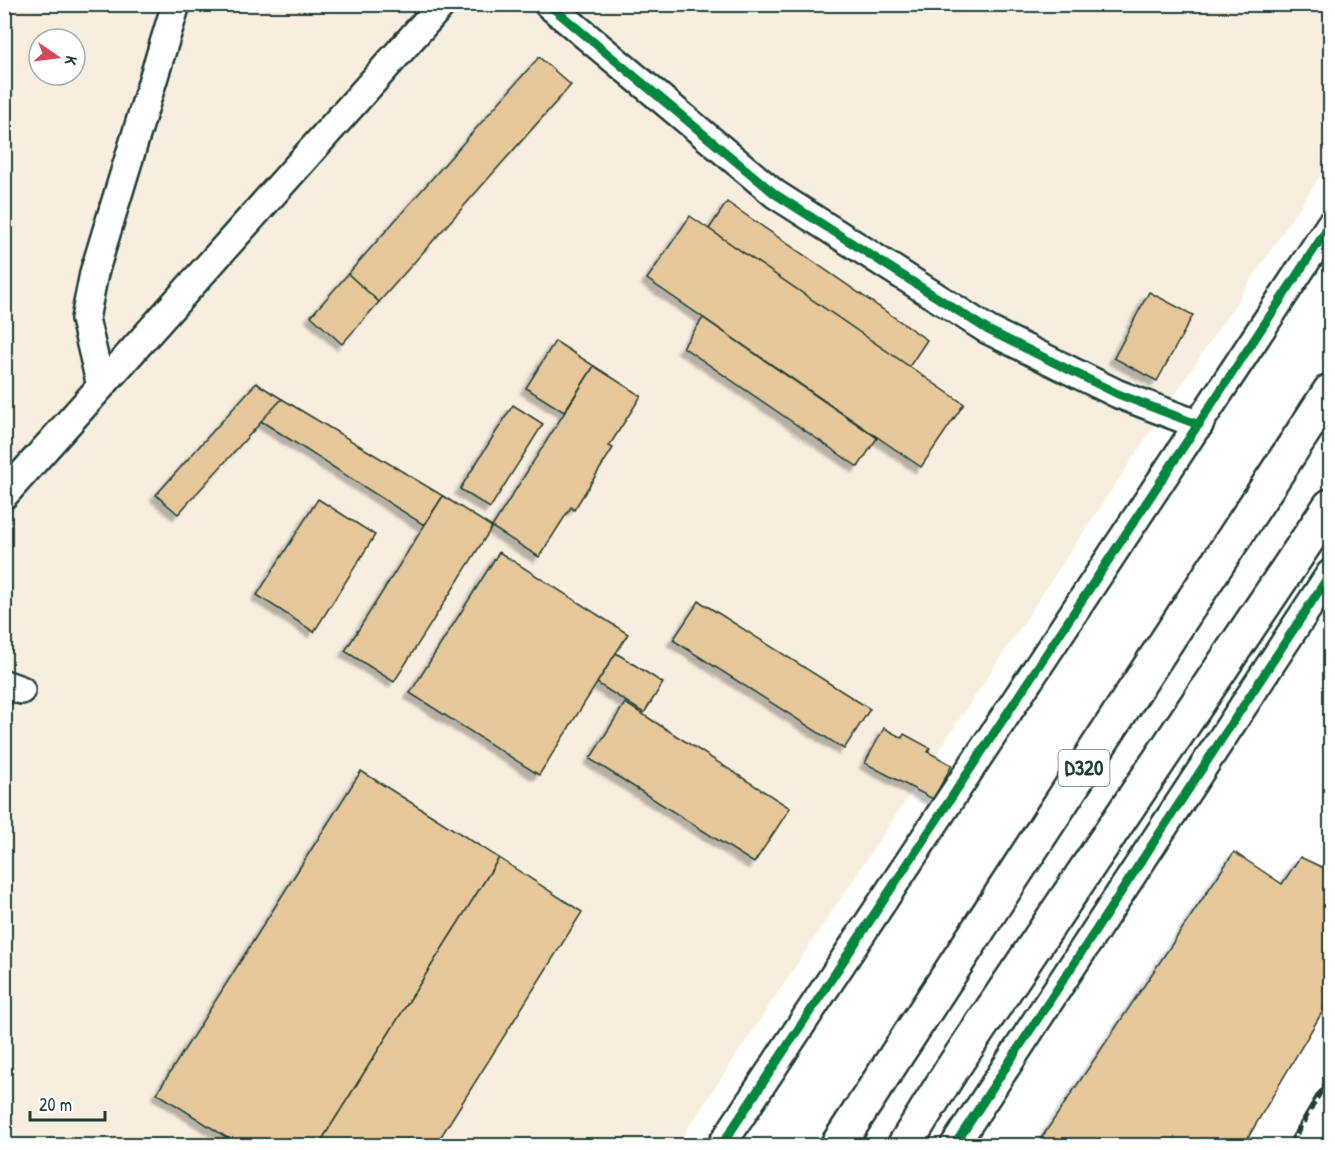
<svg xmlns="http://www.w3.org/2000/svg" width="1335" height="1150" font-family="'Patrick Hand',sans-serif">
  <style>
    .built { fill: #f8eee0; fill-rule: evenodd }
    .building { fill: #e6c799; stroke: #1f3d34; stroke-width: 1.5; filter: url(#shadow) }
    .lines { fill: none; stroke-linecap: round; stroke-linejoin: round }
    .minor-casing { stroke: #1f3d34; stroke-width: 32 }
    .highway-casing { stroke: #1f3d34; stroke-width: 38 }
    .minor { stroke: #fff; stroke-width: 27 }
    .highway { stroke: #fff; stroke-width: 33 }
    .rail { stroke: #1f3d34; stroke-width: 4.5; stroke-dasharray: 9 4.5; stroke-linecap: butt }
    .cycleway-casing { stroke: #fff; stroke-width: 13 }
    .cycleway { stroke: #00873e; stroke-width: 9 }
    .labels { text-anchor: middle; stroke-width: 6; stroke-linejoin: round; paint-order: stroke }
    .shield { fill: #fff; stroke: #627771; stroke-width: 1.5 }
    .shield-label { font-size: 21px; font-weight: bold; fill: #1f3d34 }
  </style>
  <defs>
    <filter id="shadow"><feDropShadow dx="-5.5" dy="5.5" stdDeviation="1.5" flood-color="#0004"/></filter>
  </defs>
  <rect width="100%" height="100%" fill="#fff"/>
  <filter id="ink" filterUnits="userSpaceOnUse"><feTurbulence type="fractalNoise" baseFrequency=".0167" numOctaves="2"/><feDisplacementMap in="SourceGraphic" scale="12" xChannelSelector="R" yChannelSelector="G"/><feConvolveMatrix kernelMatrix="1 2 1 2 8 2 1 2 1" color-interpolation-filters="sRGB"/></filter>
  <g filter="url(#ink)">
    <!-- built -->
    <path class="built" d="M5,5H1330V161L677,1145L5,1146ZM39,39H75V75H39Z"/>
    <!-- building -->
    <g class="building">
      <path d="M539,57L571,85L379,302L348,274Z"/>
      <path d="M727,202L927,340L909,367L709,229Z"/>
      <path d="M690,216L964,404L921,467L647,279Z"/>
      <path d="M348,274L379,302L342,344L311,316Z"/>
      <path d="M1149,292L1193,315L1157,381L1114,358Z"/>
      <path d="M703,318L877,438L858,467L683,347Z"/>
      <path d="M555,341L594,366L564,412L526,388Z"/>
      <path d="M594,366L641,396L609,446L613,448L574,510L571,507L539,557L492,527Z"/>
      <path d="M256,383L282,399L178,514L156,495Z"/>
      <path d="M282,399L443,496L424,525L261,421Z"/>
      <path d="M513,405L543,424L490,508L460,489Z"/>
      <path d="M443,496L492,527L394,682L345,651Z"/>
      <path d="M318,499L375,535L314,632L257,595Z"/>
      <path d="M499,552L628,634L539,775L410,693Z"/>
      <path d="M699,601L870,709L844,749L673,640Z"/>
      <path d="M616,653L663,683L644,713L597,683Z"/>
      <path d="M625,703L790,808L754,863L590,759Z"/>
      <path d="M884,728L902,738L904,734L930,748L928,752L952,765L933,799L865,763Z"/>
      <path d="M361,771L499,858L318,1146H240L157,1093Z"/>
      <path d="M1234,852L1282,884L1300,857L1330,871V999L1243,1146H1036Z"/>
      <path d="M499,858L582,912L435,1146H318Z"/>
    </g>
    <g class="lines">
      <defs>
        <g id="minor">
          <path d="M548,4L775,194L988,330L1118,394L1199,425"/>
          <path d="M101,386L85,319L94,273L176,4"/>
          <path d="M4,495L442,4"/>
          <path d="M4,684L21,690"/>
          <path d="M721,1146L1330,225"/>
          <path d="M954,1146L1330,574"/>
          <path d="M1304,1146L1330,1102"/>
        </g>
        <g id="highway">
          <path d="M837,1146L1330,391"/>
          <path d="M904,1146L952,1069L1330,506"/>
        </g>
      </defs>
      <!-- minor casing -->
      <use href="#minor" class="minor-casing"/>
      <!-- highway casing -->
      <use href="#highway" class="highway-casing"/>
      <!-- minor -->
      <use href="#minor" class="minor"/>
      <!-- highway -->
      <use href="#highway" class="highway"/>
      <!-- rail -->
      <path class="rail" d="M1290,1146L1330,1076"/>
      <defs>
        <g id="cycleway">
          <path d="M548,4L775,194L988,330L1118,394L1199,425"/>
          <path d="M721,1146L1330,225"/>
          <path d="M954,1146L1330,574"/>
        </g>
      </defs>
      <!-- cycleway casing -->
      <use href="#cycleway" class="cycleway-casing"/>
      <!-- cycleway -->
      <use href="#cycleway" class="cycleway"/>
    </g>
  </g>
  <g class="labels">
    <!-- shield labels -->
    <rect class="shield" x="1058.5" y="750" width="51" height="36" rx="4.5"/>
    <g class="shield-label">
      <text x="1084" y="775">D320</text>
    </g>
  </g>
  <!-- margin -->
  <rect width="1335" height="1150" fill="none" stroke="#fff" stroke-width="24"/>
  <rect x="12" y="12" width="1311" height="1126" fill="none" stroke="#1f3d34" stroke-width="2" filter="url(#ink)"/>
  <!-- north arrow -->
  <g transform="translate(57 57) rotate(104)"><circle r="28" fill="#ffffff" stroke="#a5b1ae" stroke-width="1.5"/>
  <path d="M0-4.5L10 22L0 15L-10 22Z" fill="#d1495b"/>
  <text y="-9" font-size="16" font-weight="bold" text-anchor="middle" fill="#1f3d34">K</text>
  </g>
  <!-- scale -->
  <path d="M30 1111v9h75v-9" fill="none" stroke="#1f3d34" stroke-width="3"/>
  <text x="39" y="1111" font-size="18" fill="#1f3d34" stroke="#ffffff" stroke-width="4.5" paint-order="stroke">20 m</text>
</svg>
